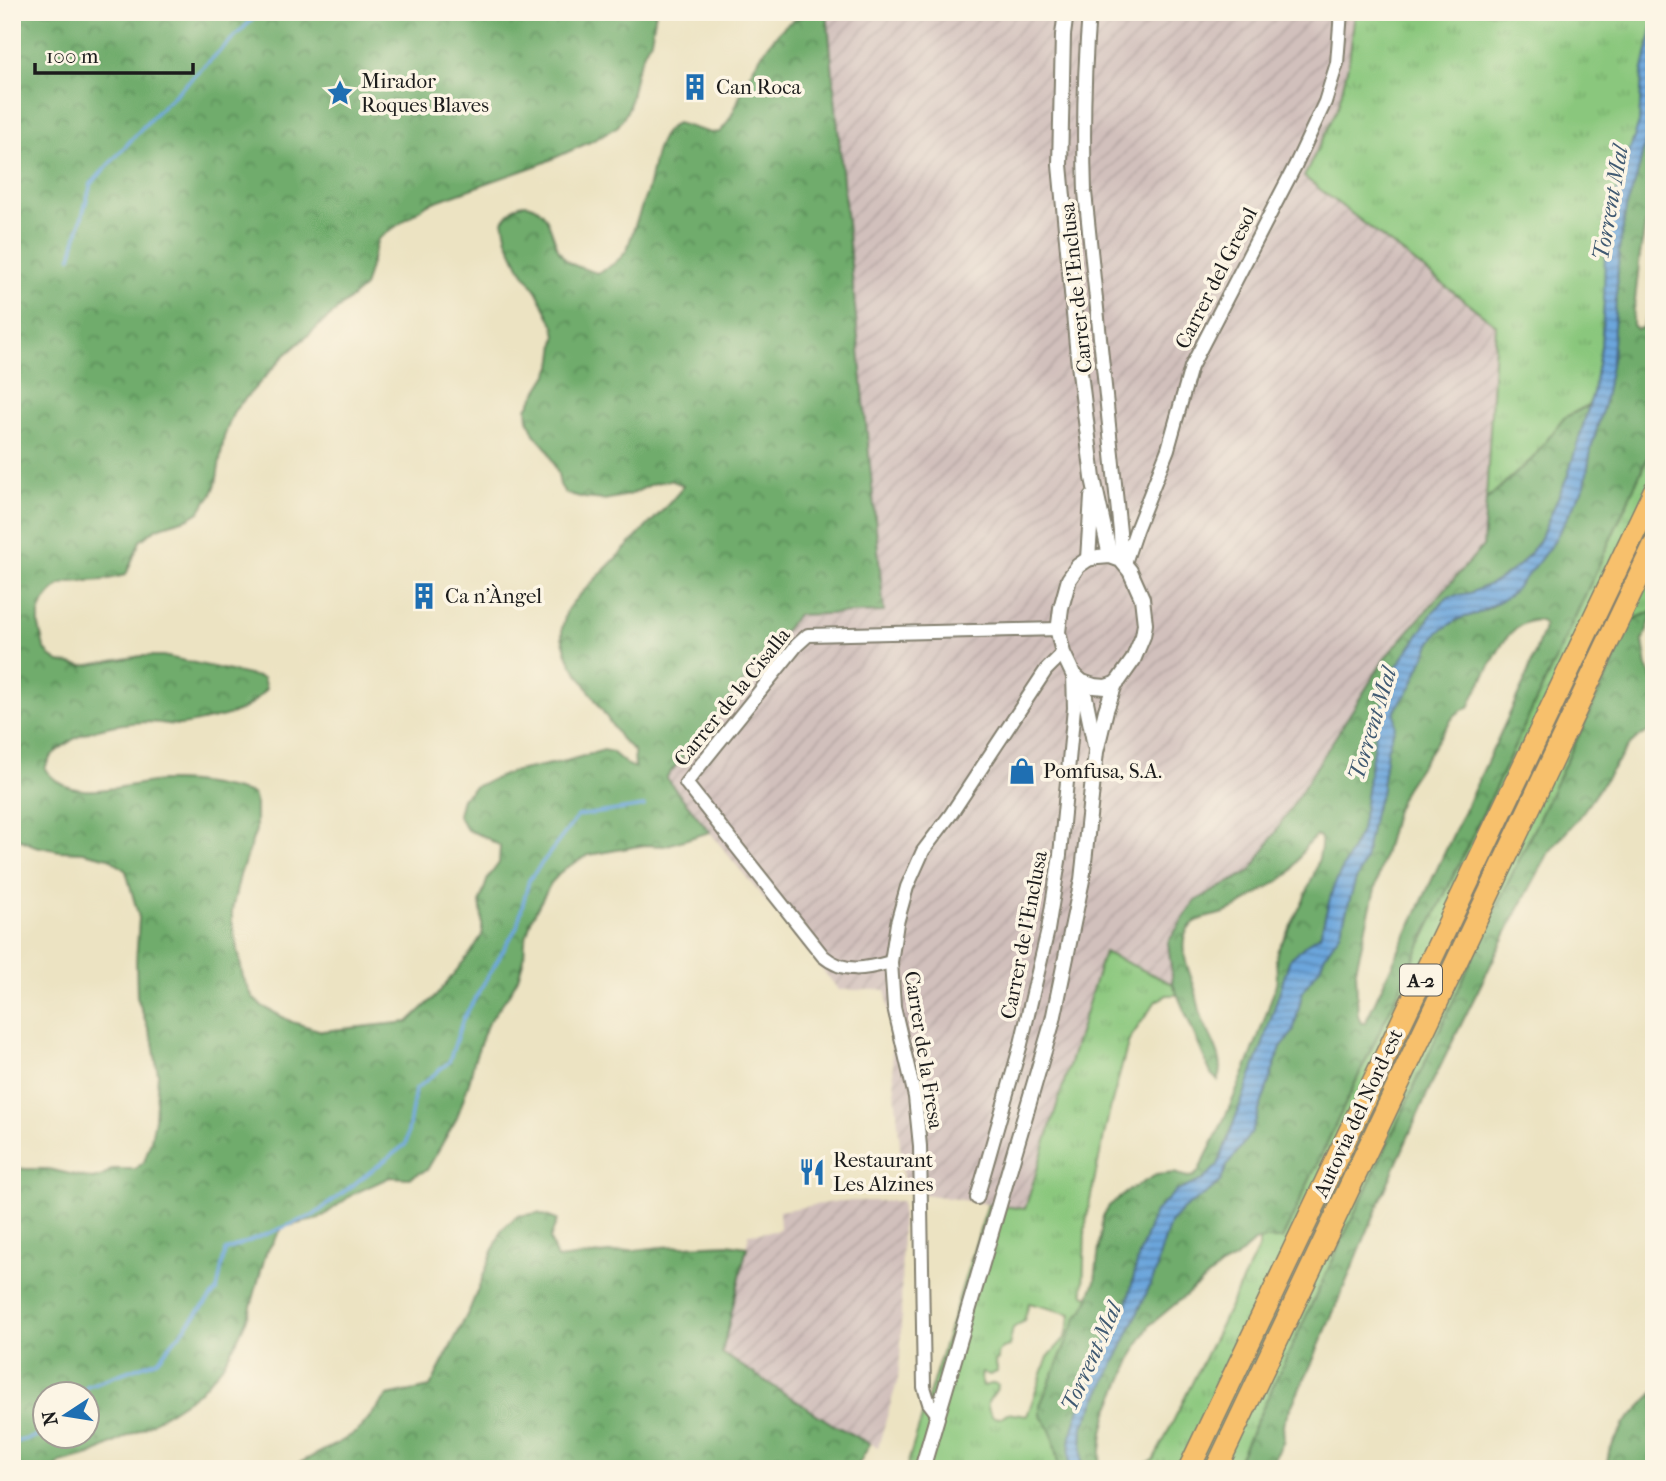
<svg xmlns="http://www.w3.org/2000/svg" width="1666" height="1481" font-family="'IM FELL French Canon',serif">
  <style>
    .industrial { fill: url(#industrial-furrows) }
    .grass { fill: url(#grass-tufts); stroke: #53724c; stroke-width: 2; fill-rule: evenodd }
    .forest { fill: url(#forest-crowns); stroke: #466444; stroke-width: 2; fill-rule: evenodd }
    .water { fill: url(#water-rules); stroke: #44617c; stroke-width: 2 }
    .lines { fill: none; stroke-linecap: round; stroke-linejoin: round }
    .stream { stroke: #6ca6dc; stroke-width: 3.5 }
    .minor-casing { stroke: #84806f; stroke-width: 16 }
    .tertiary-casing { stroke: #84806f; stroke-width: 18 }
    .motorway-casing { stroke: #84806f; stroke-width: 24 }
    .minor { stroke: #fff; stroke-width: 12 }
    .tertiary { stroke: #fff; stroke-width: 14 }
    .motorway { stroke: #f7c06c; stroke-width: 21 }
    .labels { text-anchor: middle; stroke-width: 7; stroke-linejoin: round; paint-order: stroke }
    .shield { fill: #fcf5e5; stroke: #5f5d58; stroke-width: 2 }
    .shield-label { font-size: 19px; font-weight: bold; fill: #1c1c1c }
    .poi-label { font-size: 21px; fill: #1c1c1c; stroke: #fcf5e5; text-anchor: start }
    .street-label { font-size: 21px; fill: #1c1c1c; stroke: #fcf5e5 }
    .water-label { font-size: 23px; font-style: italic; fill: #405a72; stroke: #fcf5e5 }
  </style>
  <defs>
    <pattern id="industrial-furrows" width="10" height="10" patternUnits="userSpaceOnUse" patternTransform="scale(1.75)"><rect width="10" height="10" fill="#d1c0bc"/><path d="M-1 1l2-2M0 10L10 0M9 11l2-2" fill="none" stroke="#b3a4a1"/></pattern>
    <pattern id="grass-tufts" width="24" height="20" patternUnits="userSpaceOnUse" patternTransform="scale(1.75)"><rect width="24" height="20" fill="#8ac77d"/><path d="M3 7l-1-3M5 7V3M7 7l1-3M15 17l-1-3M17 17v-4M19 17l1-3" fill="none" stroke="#76aa6b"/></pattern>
    <pattern id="forest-crowns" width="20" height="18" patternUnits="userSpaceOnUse" patternTransform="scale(1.75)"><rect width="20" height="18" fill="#6fac6c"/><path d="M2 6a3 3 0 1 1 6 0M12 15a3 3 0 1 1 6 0" fill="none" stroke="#5a8b58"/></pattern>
    <pattern id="water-rules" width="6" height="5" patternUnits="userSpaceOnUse" patternTransform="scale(1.75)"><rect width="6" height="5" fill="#6ca6dc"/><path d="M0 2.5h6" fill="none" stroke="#5886b2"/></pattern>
  </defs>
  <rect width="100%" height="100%" fill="#fcf5e5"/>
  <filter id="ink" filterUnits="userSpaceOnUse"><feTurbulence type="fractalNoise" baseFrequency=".0143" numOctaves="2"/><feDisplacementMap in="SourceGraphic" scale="14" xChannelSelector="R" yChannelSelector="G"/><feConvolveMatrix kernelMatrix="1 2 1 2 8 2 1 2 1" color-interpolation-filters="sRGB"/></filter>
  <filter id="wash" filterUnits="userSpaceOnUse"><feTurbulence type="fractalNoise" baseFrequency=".00686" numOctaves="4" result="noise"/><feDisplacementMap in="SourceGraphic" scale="28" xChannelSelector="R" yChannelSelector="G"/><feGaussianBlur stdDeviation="1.57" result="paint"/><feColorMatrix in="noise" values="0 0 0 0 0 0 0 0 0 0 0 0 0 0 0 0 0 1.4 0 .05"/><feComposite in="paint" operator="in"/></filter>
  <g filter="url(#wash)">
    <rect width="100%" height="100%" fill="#ece3c2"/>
    <!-- industrial -->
    <g class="industrial">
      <path d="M827,12H1355L1349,62L1338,107L1304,177L1496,325L1483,546L1387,655L1251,871L1195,901L1168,942L1173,984L1104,952L1025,1210L904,1191L886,990H839L666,779L797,615L884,612Z"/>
      <path d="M839,1201H902L901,1347L898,1379L878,1447L832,1424L722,1353L749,1234L775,1231L780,1228L779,1211Z"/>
    </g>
    <!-- grass -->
    <g class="grass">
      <path d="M1355,12H1654V20L1642,74L1639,123L1620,178L1604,301L1601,346L1593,393L1589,404L1564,418L1533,458L1486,500L1496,325L1304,177L1338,107L1349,61Z"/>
      <path d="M1654,443V611L1631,620L1612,666L1494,912L1387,1145L1234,1469H1135L1153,1460L1164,1440L1259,1247V1239H1282C1405,974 1535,711 1654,443Z"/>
      <path d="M1104,952L1173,984L1178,995H1167L1156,1001L1129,1040L1109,1113L1089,1205L1085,1230L1083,1292L1085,1296H1090L1084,1310L1080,1313L1051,1379L1048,1424L1052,1434L1059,1469H906L988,1204L1025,1209ZM1029,1303L1071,1314L1066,1337L1048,1357L1027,1416L1007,1413L1000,1418L993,1417C980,1398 995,1399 998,1385L995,1383L983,1386L981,1380L982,1373L990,1375L997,1372V1367L995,1364V1361L998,1360C998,1351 1000,1348 1009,1346L1013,1328L1024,1321Z"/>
    </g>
    <!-- forest -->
    <g class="forest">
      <path d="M12,12H434L444,15L454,12H656L651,40L645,50L636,73L629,107L624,117L618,126L590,142L541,164L428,204L378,239L364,287L283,357L234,411L224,437L216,484L212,494L205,503L199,512L189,518L157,528L140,541L126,575L104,580L70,582L60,585L51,593L43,603L39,614V626L44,647L50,656L59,662L83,666L141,656H163L263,678L266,689C248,711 233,715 206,720C197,722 188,725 179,725C169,725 158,722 147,722C120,723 87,728 65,745C55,752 49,756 45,769C73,807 123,783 162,781C192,780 225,786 253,794L256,805V830L240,875L232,910V921L243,977L253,998L262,1006L292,1022L322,1031L408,1022L436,996L472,951L482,935V918L480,901L488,878L499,863L500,846L483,836L467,830L458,815L462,798L476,786L512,772L566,761L604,750L612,752L626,764L635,768L634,751L621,739L571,663L567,654L562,637V628L567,610L573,602L664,509L679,492L683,485L670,480L652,484L634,493L624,496L604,500L584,498L565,493L560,485L558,474L548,450L534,434L528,419L527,408L549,373L552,366L556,336L554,326L537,292L519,266L507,240L503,221C510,211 518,201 530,205C554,211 550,246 566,260C573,267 587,269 597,273C610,268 619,261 627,250C633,230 640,211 647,192C654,170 653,135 677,123L711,133L720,132C733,118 737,101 745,84C753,66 774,33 790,22C800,16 815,12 827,12L884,612L797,615L666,778L710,832L664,846L645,845L589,855L564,869L551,883L532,918L525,941L524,959L518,978L509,994L487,1025L474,1061L470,1079L457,1118L427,1170L409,1178L390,1177L353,1194L319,1219L283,1227L266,1253L249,1314L236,1342L220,1369L199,1392L146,1427L90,1455L60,1463L54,1469H12V1165L15,1168L26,1169H48L93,1179L103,1176L112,1169H135L144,1162L151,1140L155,1118L158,1074L153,1042L137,997L136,962L139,918L126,871L109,858L83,852L60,851L35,846L12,836ZM46,1394H88V1436H46Z"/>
      <path d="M1654,104L1653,180L1640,255L1633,319V325L1637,329L1642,328L1650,310L1654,284V443L1651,449C1533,715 1404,976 1282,1239H1264L1255,1241L1235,1259L1221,1266L1150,1325L1138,1344L1108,1412L1103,1433L1099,1469H1081L1083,1426L1124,1343L1156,1272L1160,1254L1170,1223L1183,1209L1208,1192L1220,1182L1227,1166L1252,1131L1281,1047L1293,1032L1303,990L1320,967L1325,955L1340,933L1355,882L1365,860L1374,812L1381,794L1387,750L1395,726V710L1411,687L1430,644L1437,633L1458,619L1476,614L1493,606L1533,569L1554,541L1585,485L1591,449L1604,404L1612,359L1619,250L1626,208L1636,180ZM1537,620L1542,622L1544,625L1543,631L1523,685L1365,1023H1361L1358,1015L1357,997L1356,969L1374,893L1396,810L1405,789L1454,716L1462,710L1469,708C1474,693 1481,682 1489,668C1501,647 1509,623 1537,620Z"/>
      <path d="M1589,405L1568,475L1539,542L1520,565L1495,582L1470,593L1447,597L1433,612L1422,630L1393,672L1377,724L1361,831L1333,888L1320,935L1308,943L1290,959L1263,1044L1218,1165L1203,1180L1175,1192L1155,1212L1139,1255L1127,1305L1107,1339L1078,1414L1071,1437L1069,1455L1070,1469H1059C1055,1450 1055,1430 1040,1416V1405L1077,1317L1084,1310L1095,1281L1102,1222L1103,1216L1109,1206L1128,1191L1156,1175L1174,1173L1188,1177L1194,1176L1198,1172C1228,1114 1257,1046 1276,984C1279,973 1274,962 1277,952C1279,945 1284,939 1287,933C1298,912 1324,861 1321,838L1316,836L1306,846L1290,873L1285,877C1278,882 1270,886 1262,891C1251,897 1241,906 1230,911C1217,917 1200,915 1190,927C1175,944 1190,971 1195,989C1198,999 1199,1010 1203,1020C1210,1038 1228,1062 1218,1081L1211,1074L1173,984L1168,942L1195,901L1251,871L1387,655L1483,546L1486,500L1533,458L1564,418Z"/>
      <path d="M1654,611L1643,641L1647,667L1654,681V729L1640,736L1628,747L1580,816L1549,852L1515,916L1431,1085L1387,1185L1311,1365L1283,1424L1284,1441L1269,1469H1234L1387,1145L1494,912L1612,666L1631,620Z"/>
      <path d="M538,1213L557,1220L550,1239L557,1259L661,1247L728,1244L747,1247L722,1353L832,1424L870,1444L856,1469H288L342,1441L359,1430L387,1396L430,1387L469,1311L502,1229L517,1216Z"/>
      <path d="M1654,1392V1469H1606L1609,1451L1624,1424Z"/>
    </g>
    <!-- water -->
    <path class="water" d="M1654,20V104L1636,180L1626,208L1619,250L1612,359L1604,404L1591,449L1585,485L1554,541L1533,569L1509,596L1476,614L1458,619L1437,633L1430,644L1411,687L1395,710V726L1387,750L1381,794L1374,812L1365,860L1355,882L1340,933L1325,955L1320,967L1303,990L1293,1032L1281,1047L1252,1131L1227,1166L1220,1182L1208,1192L1183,1209L1170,1223L1160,1254L1156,1272L1124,1343L1083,1426L1081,1469H1070L1069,1455L1071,1437L1078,1414L1107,1339L1127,1305L1139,1255L1155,1212L1175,1192L1203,1180L1218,1165L1263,1044L1290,959L1308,943L1320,935L1333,888L1361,831L1377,724L1393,672L1422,630L1433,612L1448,597L1470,593L1495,582L1520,565L1539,542L1568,475L1593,393L1601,346L1604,301L1605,243L1620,178L1639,123L1642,74Z"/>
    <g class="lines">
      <!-- stream -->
      <g class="stream">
        <path d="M71,257L91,184L155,114L260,12"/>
        <path d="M83,1394L87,1386L158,1360L217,1290L225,1251L314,1215L406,1144L415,1090L449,1062L463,1019L517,927L529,880L578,816L644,806"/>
        <path d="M12,1443L46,1434"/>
      </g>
    </g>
  </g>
  <g filter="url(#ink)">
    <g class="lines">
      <defs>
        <g id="minor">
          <path d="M1089,12C1084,73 1083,132 1085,192L1120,532L1121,560"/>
          <path d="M1125,563L1136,530L1168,449L1191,367L1295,166L1325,102L1337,63L1341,12"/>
          <path d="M891,962C866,969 844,974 823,956L686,783L797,645L808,635L1058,629"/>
          <path d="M977,1198L1021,1044L1048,930L1060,855L1074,708L1073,674"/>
          <path d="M938,1415L929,1403L924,1387L920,1146L915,1097L894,1007L891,962L897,923L907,887L923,851L951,814L1046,670L1063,653"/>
        </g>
        <g id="tertiary">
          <path d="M1066,12L1063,35L1060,165L1078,356L1093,478L1110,556"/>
          <path d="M1088,559L1092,497"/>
          <path d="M1082,682L1095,746"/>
          <path d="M922,1469L1053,1020L1082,880L1096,752L1106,710L1115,684L1119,680L1133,660L1143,636L1145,624L1142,598L1130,571L1121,560L1110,556L1098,557L1088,559L1078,566L1069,579L1061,608L1058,632L1063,653L1073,674L1082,682L1094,686L1106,687L1115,684"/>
        </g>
        <g id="motorway">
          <path d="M1189,1469L1654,491"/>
          <path d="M1216,1469L1654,545"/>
        </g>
      </defs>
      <!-- minor casing -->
      <use href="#minor" class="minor-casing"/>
      <!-- tertiary casing -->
      <use href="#tertiary" class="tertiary-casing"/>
      <!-- motorway casing -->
      <use href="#motorway" class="motorway-casing"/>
      <!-- minor -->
      <use href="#minor" class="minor"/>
      <!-- tertiary -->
      <use href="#tertiary" class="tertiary"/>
      <!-- motorway -->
      <use href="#motorway" class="motorway"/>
    </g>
  </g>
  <!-- icons -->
  <defs>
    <symbol id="building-bare" viewBox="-9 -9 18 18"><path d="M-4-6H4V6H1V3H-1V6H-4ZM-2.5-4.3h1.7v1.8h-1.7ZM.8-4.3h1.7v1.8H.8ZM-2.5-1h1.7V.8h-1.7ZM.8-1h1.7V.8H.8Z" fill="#1f6fb2" stroke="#fcf5e5" stroke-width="2.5" paint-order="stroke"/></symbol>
    <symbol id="sight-bare" viewBox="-9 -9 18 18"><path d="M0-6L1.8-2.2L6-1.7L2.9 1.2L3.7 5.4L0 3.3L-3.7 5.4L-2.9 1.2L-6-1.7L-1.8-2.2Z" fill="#1f6fb2" stroke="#fcf5e5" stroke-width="2.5" paint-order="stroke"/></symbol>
    <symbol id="shop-bare" viewBox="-9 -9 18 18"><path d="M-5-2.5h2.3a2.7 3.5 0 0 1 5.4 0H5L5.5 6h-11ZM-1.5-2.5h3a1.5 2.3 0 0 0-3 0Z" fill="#1f6fb2" stroke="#fcf5e5" stroke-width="2.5" paint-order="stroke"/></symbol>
    <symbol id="restaurant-bare" viewBox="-9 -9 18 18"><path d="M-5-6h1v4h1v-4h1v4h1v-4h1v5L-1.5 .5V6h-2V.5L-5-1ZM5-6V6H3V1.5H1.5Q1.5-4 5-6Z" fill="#1f6fb2" stroke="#fcf5e5" stroke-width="2.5" paint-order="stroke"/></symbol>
  </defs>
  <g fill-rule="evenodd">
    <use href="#building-bare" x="676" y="68" width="38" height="38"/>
    <use href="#sight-bare" x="321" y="74" width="38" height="38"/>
    <use href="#building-bare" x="405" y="577" width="38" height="38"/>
    <use href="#shop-bare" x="1003" y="752" width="38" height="38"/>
    <use href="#restaurant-bare" x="793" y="1153" width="38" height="38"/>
  </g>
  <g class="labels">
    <!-- shield labels -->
    <rect class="shield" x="1400" y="964.5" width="42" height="31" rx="5"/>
    <g class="shield-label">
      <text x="1421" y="987">A-2</text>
    </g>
    <!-- poi labels -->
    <g class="poi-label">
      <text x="361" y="88">Mirador<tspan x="361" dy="24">Roques Blaves</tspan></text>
      <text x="716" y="94">Can Roca</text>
      <text x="445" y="603">Ca n'Àngel</text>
      <text x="1043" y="778">Pomfusa, S.A.</text>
      <text x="833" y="1167">Restaurant<tspan x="833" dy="24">Les Alzines</tspan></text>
    </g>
    <!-- street labels -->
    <g class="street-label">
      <text transform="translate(1216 278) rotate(-63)" y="7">Carrer del Gresol</text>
      <text transform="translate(1076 288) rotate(-96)" y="7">Carrer de l'Enclusa</text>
      <text transform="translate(732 697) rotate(-51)" y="7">Carrer de la Cisalla</text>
      <text transform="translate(1024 935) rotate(-79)" y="7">Carrer de l'Enclusa</text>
      <text transform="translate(924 1050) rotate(81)" y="7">Carrer de la Fresa</text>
      <text transform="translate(1358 1113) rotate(-65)" y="7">Autovia del Nord-est</text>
    </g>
    <!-- water labels -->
    <g class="water-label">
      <text transform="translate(1610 203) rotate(-80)" y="8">Torrent Mal</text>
      <text transform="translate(1372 724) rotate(-73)" y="8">Torrent Mal</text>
      <text transform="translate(1091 1357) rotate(-66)" y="8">Torrent Mal</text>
    </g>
  </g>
  <!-- margin -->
  <rect width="1666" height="1481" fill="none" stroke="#fcf5e5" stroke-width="42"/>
  <!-- north arrow -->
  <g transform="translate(66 1415) rotate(258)"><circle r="33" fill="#fcf5e5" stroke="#a29e95" stroke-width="2"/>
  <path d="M0-5L12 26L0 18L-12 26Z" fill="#1f6fb2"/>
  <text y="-10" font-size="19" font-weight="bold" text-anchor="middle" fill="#1c1c1c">N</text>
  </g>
  <!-- scale -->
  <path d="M35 63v10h158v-10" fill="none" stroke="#1c1c1c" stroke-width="3.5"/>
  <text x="46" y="63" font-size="21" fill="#1c1c1c" stroke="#fcf5e5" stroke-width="5" paint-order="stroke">100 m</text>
</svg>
